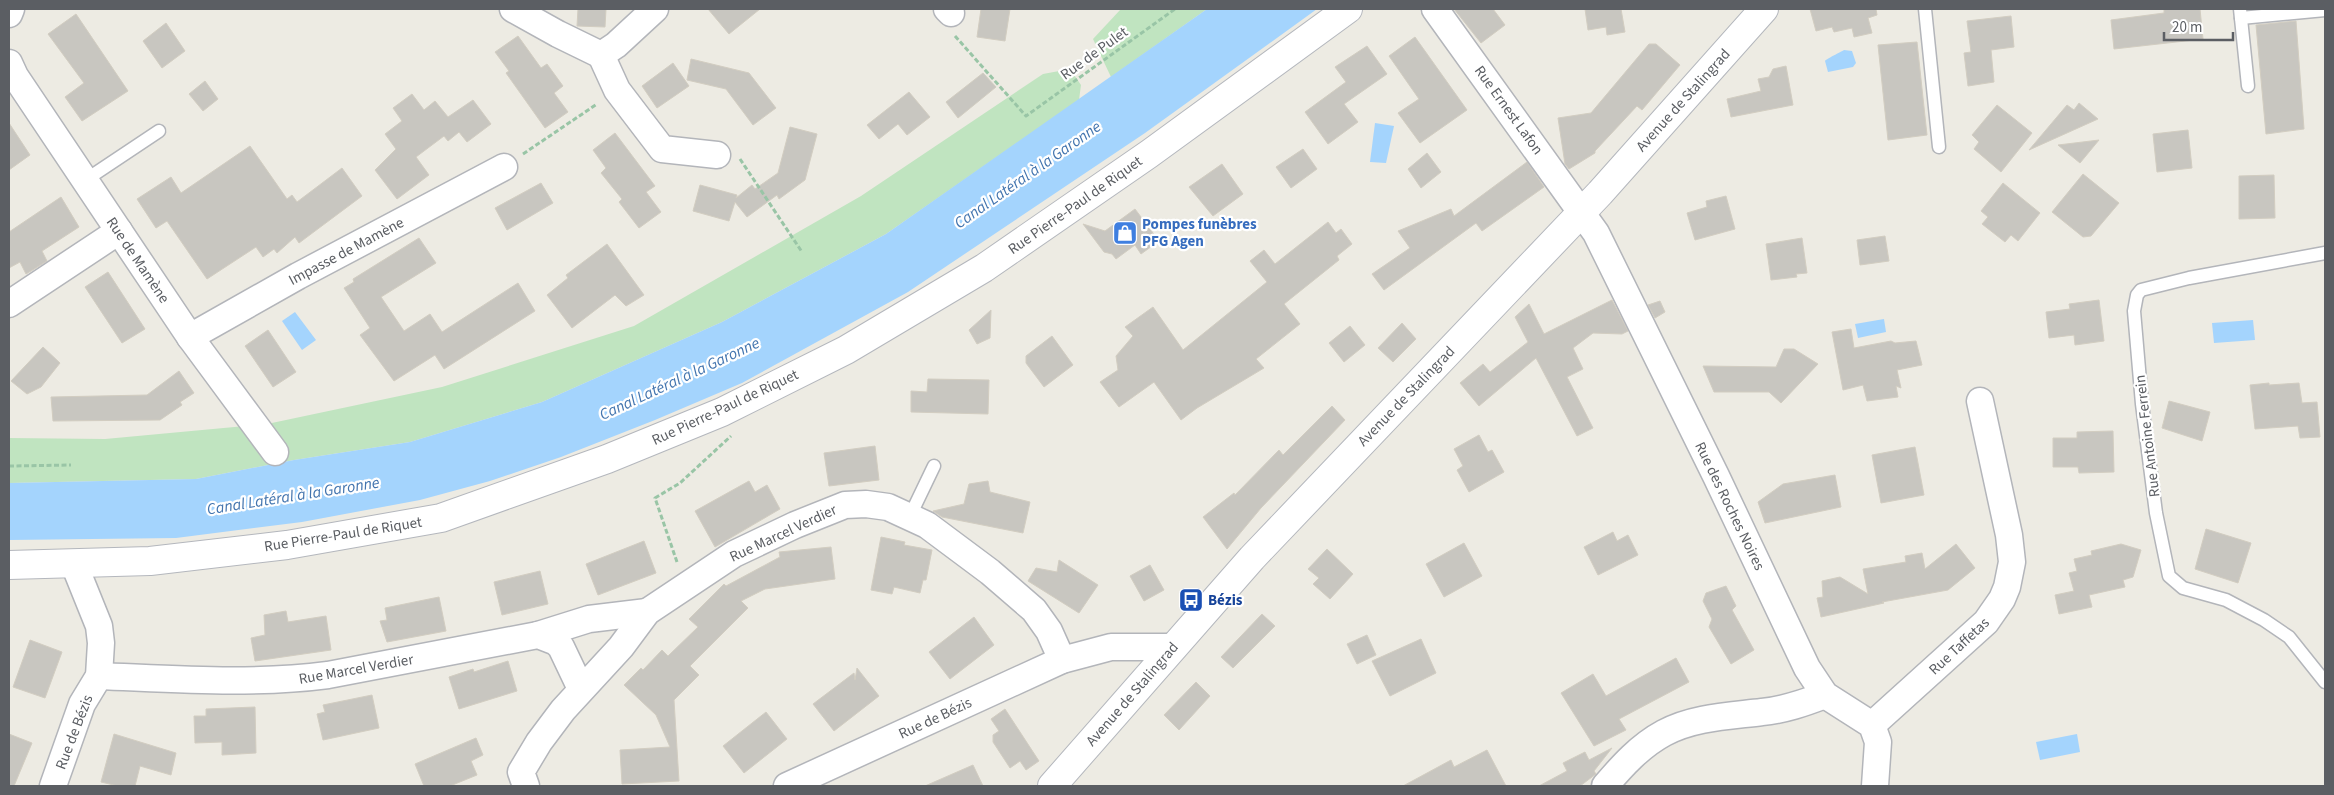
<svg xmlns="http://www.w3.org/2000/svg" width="2334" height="795" font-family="'Source Sans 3',sans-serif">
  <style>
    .green { fill: #c0e4c0 }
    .water { fill: #a4d4fd }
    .building { fill: #c8c6c0; stroke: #d2cdc1 }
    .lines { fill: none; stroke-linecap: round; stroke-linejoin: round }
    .lane-casing { stroke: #b3b5ba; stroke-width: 15 }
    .street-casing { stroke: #b3b5ba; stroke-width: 29 }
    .secondary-casing { stroke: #b4b7bd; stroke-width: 30 }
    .path { stroke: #99c5a6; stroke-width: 3; stroke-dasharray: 5 2.5; stroke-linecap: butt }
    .lane { stroke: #fff; stroke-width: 12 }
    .street { stroke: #fff; stroke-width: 26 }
    .secondary { stroke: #fff; stroke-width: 28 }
    .labels { text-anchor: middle; stroke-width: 4.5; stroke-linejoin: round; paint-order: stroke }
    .street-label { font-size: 15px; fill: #5b5e63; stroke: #fff }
    .shop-label { font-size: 15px; font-weight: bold; fill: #366cbe; stroke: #fff; text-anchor: start }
    .transit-label { font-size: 15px; font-weight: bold; fill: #164399; stroke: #fff; text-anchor: start }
    .water-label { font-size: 16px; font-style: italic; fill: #4274ae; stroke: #fff }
  </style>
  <rect width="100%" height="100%" fill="#edebe3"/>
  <!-- green -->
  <g class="green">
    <path d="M1121,9H1207L1111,77L1093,39Z"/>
    <path d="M1070,69L1081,85L1079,100L886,234L722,322L542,402L410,442L294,460L196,479L9,483V438L105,439L267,424L442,387L634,326L861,196L1043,74Z"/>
  </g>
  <!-- water -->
  <g class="water">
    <path d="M1207,9H1317L1145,133L908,292L742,383L655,420L561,457L490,481L420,500L302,522L176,538L9,540V483L196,479L294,460L410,442L542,402L722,322L886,234Z"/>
    <path d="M1844,50L1852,51L1856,63L1853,67L1828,72L1825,61C1826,59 1841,52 1844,50Z"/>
    <path d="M1375,123L1394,126L1386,163L1370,162Z"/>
    <path d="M295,312L316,340L302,350L282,321Z"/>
    <path d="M1884,319L1886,332L1858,338L1855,324Z"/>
    <path d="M2253,320L2255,340L2214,343L2212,323Z"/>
    <path d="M2077,734L2080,752L2040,760L2036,742Z"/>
  </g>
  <!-- building -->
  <g class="building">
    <path d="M578,9H606L605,27L577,26Z"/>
    <path d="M708,9H760L729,34Z"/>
    <path d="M981,9H1010L1005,41L977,37Z"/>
    <path d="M1454,9H1493L1505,25L1481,43Z"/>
    <path d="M1585,9H1621L1625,32L1607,35L1606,27L1588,30Z"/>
    <path d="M1810,9H1876L1877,15L1868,18L1872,33L1854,37L1852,28L1834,32L1832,27L1816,31Z"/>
    <path d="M2164,9H2200L2203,39L2114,49L2111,20L2164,13Z"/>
    <path d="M76,14L128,91L82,121L65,97L84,83L48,34Z"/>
    <path d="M2011,16L2014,47L1991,50L1994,82L1968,86L1964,53L1971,52L1967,21Z"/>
    <path d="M2296,21L2304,129L2266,134L2256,25Z"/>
    <path d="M166,23L185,51L162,68L143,41Z"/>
    <path d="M518,36L541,68L547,64L563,86L554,93L568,112L545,128L506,73L509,71L495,52Z"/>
    <path d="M1415,37L1467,110L1420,143L1398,113L1419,99L1389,56Z"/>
    <path d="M1917,42L1927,135L1888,140L1878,45Z"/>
    <path d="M1649,44H1656L1680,65L1642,110L1637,106L1595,151V153L1569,169L1565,164L1558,118L1591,113Z"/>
    <path d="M1367,46L1387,74L1344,104L1358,122L1328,144L1305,112L1346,82L1335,67Z"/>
    <path d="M691,59L749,73L776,108L753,125L726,89L687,80Z"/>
    <path d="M673,63L689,86L657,108L642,86Z"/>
    <path d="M1786,66L1793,105L1731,117L1727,99L1761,91L1758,79L1769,77L1773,69Z"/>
    <path d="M983,73L996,87L958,118L946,102Z"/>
    <path d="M205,81L218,99L203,111L189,94Z"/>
    <path d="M909,92L930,117L907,135L898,124L879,139L867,125Z"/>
    <path d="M412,94L424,110L435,101L448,117L473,100L491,124L467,142L459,132L448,141L444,136L416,157L429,175L397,199L375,170L396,149L385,134L402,121L393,108Z"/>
    <path d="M2079,103L2098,119L2029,150L2067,105L2074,110Z"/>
    <path d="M1997,105L2032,133L2001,172L1974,149L1979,142L1972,135Z"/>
    <path d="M9,123L30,155L9,170Z"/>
    <path d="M790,127L817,134L805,180L779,199L777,195L747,217L735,202L729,221L693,211L700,185L737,195L736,198L752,185L755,189L778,173Z"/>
    <path d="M2188,130L2192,168L2157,172L2153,134Z"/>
    <path d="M615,133L655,186L646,192L661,212L639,228L619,202L622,199L601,173L606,168L593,150Z"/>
    <path d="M2099,140L2080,163L2058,145Z"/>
    <path d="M250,146L287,199L292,195L297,202L342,168L362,196L299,243L295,237L277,253L274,249L263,257L256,247L207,279L167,221L156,228L137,199L171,177L181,193Z"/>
    <path d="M1303,149L1317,169L1291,188L1276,167Z"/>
    <path d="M1427,153L1441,172L1421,188L1408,169Z"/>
    <path d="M1527,162L1544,187L1482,231L1476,223L1384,290L1372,274L1410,248L1398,231L1451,209L1454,216Z"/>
    <path d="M1222,164L1243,194L1213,216L1189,187Z"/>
    <path d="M2083,174L2119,203L2091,236L2083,237L2052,212Z"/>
    <path d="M2274,175L2275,218L2239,219V176Z"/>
    <path d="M541,183L553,203L507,230L495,208Z"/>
    <path d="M2003,183L2040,213L2018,241L2011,235L2005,242L1982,224L1988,217L1981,211Z"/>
    <path d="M1726,196L1735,229L1695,240L1687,213L1707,207L1706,201Z"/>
    <path d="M61,197L79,227L42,251L47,261L31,271L26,274L20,262L9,268V232Z"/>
    <path d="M1135,209L1159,241L1141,254L1135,245L1116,259L1112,254L1104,252L1083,224L1105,231Z"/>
    <path d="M1328,222L1336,233L1341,229L1352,244L1337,256L1339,260L1284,304L1300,324L1256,359L1264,368L1197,408L1181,420L1154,382L1119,407L1100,382L1118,370L1116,356L1133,336L1125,327L1153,307L1183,350L1267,282L1250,261L1264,250L1275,264Z"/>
    <path d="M1885,236L1889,261L1860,265L1857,240Z"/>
    <path d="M419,238L436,263L381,297L404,331L430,314L442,332L518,283L535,311L444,369L435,355L394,381L360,335L370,328L344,288L354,282L353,279Z"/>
    <path d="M1802,238L1807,273L1796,274L1797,277L1771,280L1766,244Z"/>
    <path d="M607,244L644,295L626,306L615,295L572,328L547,295L568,278L566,275Z"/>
    <path d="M108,272L145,329L122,343L85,287Z"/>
    <path d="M1612,300L1628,331L1622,334L1593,333L1573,348L1583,369L1567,377L1593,428L1577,436L1536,358L1479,406L1460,383L1483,364L1490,372L1528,342L1515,317L1529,304L1544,334Z"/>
    <path d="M2099,300L2104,341L2075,345L2074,335L2049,338L2046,312L2070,309L2069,304Z"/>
    <path d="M1660,301L1665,312L1655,318L1648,305Z"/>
    <path d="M991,310L990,338L977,344L969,330Z"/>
    <path d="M1402,323L1416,339L1393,362L1378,348Z"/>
    <path d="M1350,326L1365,345L1344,362L1329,343Z"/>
    <path d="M1851,329L1854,348L1891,341L1895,343L1916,341L1922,365L1897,370L1901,388L1896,386L1898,397L1867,401L1863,385L1843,390L1832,332Z"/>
    <path d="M268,330L296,372L273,387L245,346Z"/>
    <path d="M1052,336L1073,365L1044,387L1026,363V356Z"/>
    <path d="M43,347L60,363L41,387L27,394L11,381Z"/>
    <path d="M1784,349H1794L1818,364L1781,403L1769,392H1714L1703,366L1776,367Z"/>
    <path d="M179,371L194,393L180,402L182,405L160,420L53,421L51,397L147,395Z"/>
    <path d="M928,379L989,380L988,414L911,412V391L927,392Z"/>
    <path d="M2269,383V385L2299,383L2302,403L2317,402L2320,437L2300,438L2298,426L2255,429L2250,385Z"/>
    <path d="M2169,401L2210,412L2202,441L2162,428Z"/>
    <path d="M1332,406L1345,420L1261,508L1227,549L1203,517L1234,493L1235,495L1279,450L1283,455Z"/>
    <path d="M2113,431L2114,472L2079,473L2078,467H2053V438H2077V432Z"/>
    <path d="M1479,435L1488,452L1492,450L1504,472L1469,492L1457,470L1463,466L1454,449Z"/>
    <path d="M875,446L879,480L829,486L824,453Z"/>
    <path d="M1915,447L1924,495L1881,503L1872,455Z"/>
    <path d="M1835,475L1841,507L1765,523L1758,502L1783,484Z"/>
    <path d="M749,481L755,492L767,485L780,509L715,547L695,511Z"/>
    <path d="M988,481L990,492L1030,502L1023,533L942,517L933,511L964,504L969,484Z"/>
    <path d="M2206,529L2251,543L2238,583L2195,569Z"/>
    <path d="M1613,532L1617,541L1628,535L1638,555L1598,575L1584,547Z"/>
    <path d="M881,537L905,542L904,545L932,550L926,580H923L920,593L894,587L892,594L871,590Z"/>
    <path d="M644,541L656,573L598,595L586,564Z"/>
    <path d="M1464,543L1482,576L1444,597L1426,564Z"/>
    <path d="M1956,544L1975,568L1948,590L1882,602L1884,603L1821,617L1817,598L1823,597L1822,581L1840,577L1868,594L1863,569L1906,562L1905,556L1922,553L1925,569Z"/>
    <path d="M2121,544L2141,550L2133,577L2123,580L2125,587L2089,595L2092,607L2059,614L2055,595L2074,591L2069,573L2077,571L2074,559L2092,555L2091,551Z"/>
    <path d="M831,547L835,579L765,589L741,601L748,608L690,666L699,675L674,700L679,781L622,784L620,750L670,747L656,715L624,685L641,668L643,670L662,650L668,656L698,627L689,619L724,584L726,586L780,557L779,552Z"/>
    <path d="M1327,549L1353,574L1330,599L1313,584L1319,578L1308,569Z"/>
    <path d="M1059,560L1098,585L1079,613L1028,581L1036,568L1057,572Z"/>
    <path d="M1150,565L1164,590L1144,601L1130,576Z"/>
    <path d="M540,571L548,604L502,615L494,582Z"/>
    <path d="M1726,586L1736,606L1732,610L1754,650L1731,664L1709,627L1712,619L1703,601L1706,593Z"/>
    <path d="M439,597L446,631L387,642L380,621L387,620L385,608Z"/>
    <path d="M286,611L288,622L326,616L331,650L255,661L251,638L265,635L264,615Z"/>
    <path d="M1262,614L1275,626L1233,668L1221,657Z"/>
    <path d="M974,617L994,645L950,679L929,652Z"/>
    <path d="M1367,635L1376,655L1357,664L1347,644Z"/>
    <path d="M1421,639L1436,673L1390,696L1372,661Z"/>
    <path d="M30,640L62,652L45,698L13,687Z"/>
    <path d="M1676,658L1689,682L1619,719L1626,730L1594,746L1561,693L1593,674L1606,696Z"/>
    <path d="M508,661L517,691L459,709L449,677L473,669L474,672Z"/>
    <path d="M857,668L879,696L834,731L813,704L854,673L855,680Z"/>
    <path d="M1196,682L1210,696L1179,730L1164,715Z"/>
    <path d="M372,695L379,728L323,740L317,714L325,712L323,705Z"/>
    <path d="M255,707L256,753L222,755V742L195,743L194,716H206V709Z"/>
    <path d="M1005,709L1039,761L1026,770L1020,761L1010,768L993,742V735L999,731L991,719Z"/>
    <path d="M766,712L787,739L744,773L723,746Z"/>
    <path d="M9,734L32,743L14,786H9Z"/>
    <path d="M114,734L176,753L171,775L140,766L135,786H118L101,782Z"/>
    <path d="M476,738L483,755L471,761L477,775L450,786H424L415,764Z"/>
    <path d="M1612,748L1594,771L1596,774L1580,786H1539L1567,771L1563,763L1585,752L1589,760Z"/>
    <path d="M1487,750L1506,786H1403L1451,760L1454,767Z"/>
    <path d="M973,765L983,786H925Z"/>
  </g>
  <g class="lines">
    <defs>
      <g id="lane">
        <path d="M1925,9L1939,147"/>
        <path d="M2240,9L2248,86"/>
        <path d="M2241,18L2325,10"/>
        <path d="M84,181L159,131"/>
        <path d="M2325,253L2189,278L2141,290L2137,295L2134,311L2142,404L2156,513L2169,576L2183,588L2226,600L2264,620L2289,637L2325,682"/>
        <path d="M910,516L934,466"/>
      </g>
      <g id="street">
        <path d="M513,9L558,34L601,55L616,45L655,9"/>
        <path d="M947,9L951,13"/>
        <path d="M1435,9L1596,233L1716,476L1807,668L1825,695L1872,725L1878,742L1875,786"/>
        <path d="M9,14L11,9"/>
        <path d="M601,55L617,90L662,149L717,155"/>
        <path d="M9,63L15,76L190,337L275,452"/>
        <path d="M9,304L119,231"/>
        <path d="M190,337L298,276L504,167"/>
        <path d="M538,635L589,619L647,612"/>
        <path d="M99,676C175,679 251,685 328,675L538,635L556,642L561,647L581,689"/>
        <path d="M1872,725L1986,622L2002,599L2007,587L2012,562L2009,535L1980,401"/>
        <path d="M53,786L82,704L99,676L101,643L99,626L74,564"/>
        <path d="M526,786L521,772L539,742L563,710L621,647L647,612L734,554L795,525L845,505L866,504L888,507L927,525L990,572L1034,610L1049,631L1062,660"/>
        <path d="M787,786L1062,660L1111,647H1174"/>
        <path d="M1605,786C1622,766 1640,746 1664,733C1693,717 1730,716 1762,712C1784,710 1804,703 1825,695"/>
      </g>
      <g id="secondary">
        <path d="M9,565L150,561L287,545L441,518L607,459L722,412L846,350L984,268L1149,154L1348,9"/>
        <path d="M1052,786L1252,558L1600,193L1764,9"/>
      </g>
    </defs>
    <!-- lane casing -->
    <use href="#lane" class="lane-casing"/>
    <!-- street casing -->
    <use href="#street" class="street-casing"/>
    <!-- secondary casing -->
    <use href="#secondary" class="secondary-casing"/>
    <!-- path -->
    <g class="path">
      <path d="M955,36L1026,116L1175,9"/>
      <path d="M523,154L597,104"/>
      <path d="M740,159L802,252"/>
      <path d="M9,466L71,465"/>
      <path d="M677,562L655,498L680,483L731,436"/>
    </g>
    <!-- lane -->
    <use href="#lane" class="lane"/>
    <!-- street -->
    <use href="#street" class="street"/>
    <!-- secondary -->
    <use href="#secondary" class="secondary"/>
  </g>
  <!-- icons -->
  <defs>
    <symbol id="shop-square" viewBox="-11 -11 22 22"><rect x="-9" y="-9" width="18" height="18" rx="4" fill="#3f7fe0" stroke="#fff"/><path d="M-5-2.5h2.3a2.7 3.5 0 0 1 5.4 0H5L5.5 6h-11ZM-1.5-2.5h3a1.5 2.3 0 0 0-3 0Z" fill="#fff"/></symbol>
    <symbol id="bus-square" viewBox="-11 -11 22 22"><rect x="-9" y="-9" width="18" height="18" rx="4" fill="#1a4fb4" stroke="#fff"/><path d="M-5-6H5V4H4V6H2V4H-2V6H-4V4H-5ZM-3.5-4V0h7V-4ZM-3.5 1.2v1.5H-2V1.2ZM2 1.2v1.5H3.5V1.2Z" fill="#fff"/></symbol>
  </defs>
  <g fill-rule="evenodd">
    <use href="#shop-square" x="1111" y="219" width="28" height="28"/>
    <use href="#bus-square" x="1177" y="586" width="28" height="28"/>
  </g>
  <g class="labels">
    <!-- street labels -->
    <g class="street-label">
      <text transform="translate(1094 53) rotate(-36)" y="5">Rue de Pulet</text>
      <text transform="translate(1683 100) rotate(-48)" y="5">Avenue de Stalingrad</text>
      <text transform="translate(1509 110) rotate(54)" y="5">Rue Ernest Lafon</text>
      <text transform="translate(1075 205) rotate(-35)" y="5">Rue Pierre-Paul de Riquet</text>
      <text transform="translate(346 251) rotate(-28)" y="5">Impasse de Mamène</text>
      <text transform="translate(138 260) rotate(56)" y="5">Rue de Mamène</text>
      <text transform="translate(1406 396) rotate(-46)" y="5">Avenue de Stalingrad</text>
      <text transform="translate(725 407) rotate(-25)" y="5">Rue Pierre-Paul de Riquet</text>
      <text transform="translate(2147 436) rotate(-97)" y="5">Rue Antoine Ferrein</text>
      <text transform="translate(1730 506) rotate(64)" y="5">Rue des Roches Noires</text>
      <text transform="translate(783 533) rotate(-25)" y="5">Rue Marcel Verdier</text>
      <text transform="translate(343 534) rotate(-9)" y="5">Rue Pierre-Paul de Riquet</text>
      <text transform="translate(1959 646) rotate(-43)" y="5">Rue Taffetas</text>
      <text transform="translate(356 669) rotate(-10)" y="5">Rue Marcel Verdier</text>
      <text transform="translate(1132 694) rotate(-49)" y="5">Avenue de Stalingrad</text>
      <text transform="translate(935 718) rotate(-25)" y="5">Rue de Bézis</text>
      <text transform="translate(74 732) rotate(-69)" y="5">Rue de Bézis</text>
    </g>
    <!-- shop labels -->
    <g class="shop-label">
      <text x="1142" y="229">Pompes funèbres<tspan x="1142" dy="17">PFG Agen</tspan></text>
    </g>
    <!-- transit labels -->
    <g class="transit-label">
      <text x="1208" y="605">Bézis</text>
    </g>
    <!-- water labels -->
    <g class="water-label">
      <text transform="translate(1027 174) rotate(-35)" y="6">Canal Latéral à la Garonne</text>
      <text transform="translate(679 378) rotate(-25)" y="6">Canal Latéral à la Garonne</text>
      <text transform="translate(293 495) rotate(-9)" y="6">Canal Latéral à la Garonne</text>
    </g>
  </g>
  <!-- border -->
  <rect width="2334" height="795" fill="none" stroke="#5b5e63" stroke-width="20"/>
  <!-- scale -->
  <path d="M2164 32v8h69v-8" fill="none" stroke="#5b5e63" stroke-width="2.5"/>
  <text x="2172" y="32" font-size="15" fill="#5b5e63" stroke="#ffffff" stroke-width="4" paint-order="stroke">20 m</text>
</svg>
